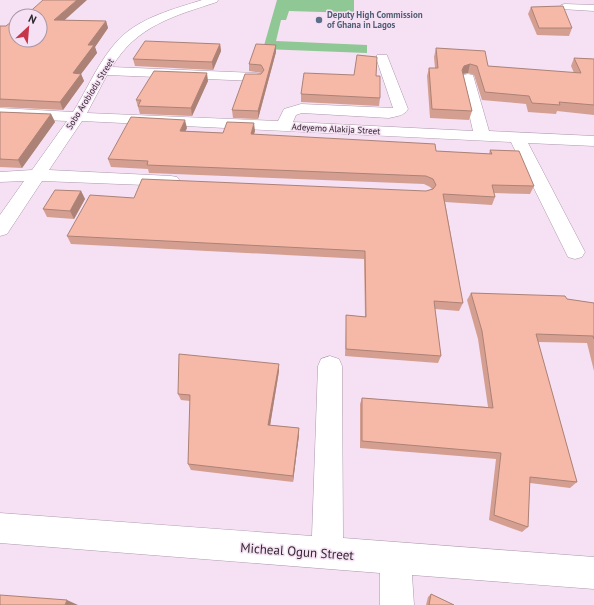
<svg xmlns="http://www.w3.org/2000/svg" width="594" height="605" font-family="'PT Sans',sans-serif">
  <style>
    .green { fill: #8fc795 }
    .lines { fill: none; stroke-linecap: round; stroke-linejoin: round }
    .minor-casing { stroke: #ac98ab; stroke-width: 1 }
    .minor { fill: #fff; fill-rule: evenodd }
    .wall { fill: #d49f90 }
    .shaded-wall { fill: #ac8276 }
    .building { fill: #f6b9a8; stroke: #ac8276 }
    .service-dot { fill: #5c6f8a; stroke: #f6e0f4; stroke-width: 1.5 }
    .labels { text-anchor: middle; stroke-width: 3; stroke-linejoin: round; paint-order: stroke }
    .far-service-label { font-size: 9px; font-weight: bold; fill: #4e5e75; stroke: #f6e0f4; text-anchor: start }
    .far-street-label { font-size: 9px; fill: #30282f; stroke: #f6e0f4 }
    .near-street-label { font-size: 13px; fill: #30282f; stroke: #f6e0f4 }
  </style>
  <rect width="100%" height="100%" fill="#f6e0f4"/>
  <!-- green -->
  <path class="green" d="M277,0H354V13L289,11L286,20H281L276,41L367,45V53L263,49Z"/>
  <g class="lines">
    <defs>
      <g id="minor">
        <path d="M202,0H218L217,2C174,16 136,26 112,67L256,73L261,74L263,77L261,80L256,81L107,75L87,113L278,121L284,109L301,104L393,108L376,58L377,55H387L388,58L408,109C404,116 397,116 389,118L302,113L296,115L293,122L473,131L461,78L463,75L468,74L473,75L489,131L594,136V146L528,143L585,252L582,257L575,259L568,257L511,142L82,121L49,170L171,176L177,177L180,181L177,185L171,186L42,181L7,234L0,236V215L24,181L0,182V172L32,170L67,121L0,118V108L73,112C88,88 99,60 119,39C141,17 174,9 202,0Z"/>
        <path d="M565,4L594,5V11L561,9L559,7L561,5Z"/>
        <path d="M330,356L339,359L342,366L343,538L594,557V589L412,575L414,605H380V573L0,543V513L312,536L318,366L321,359Z"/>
      </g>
    </defs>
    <!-- minor casing -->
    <use href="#minor" class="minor-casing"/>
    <!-- minor -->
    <use href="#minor" class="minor"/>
  </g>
  <!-- wall -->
  <g class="wall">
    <path d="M531,7L572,28L569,36L537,35L528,14Z"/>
    <path d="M65,20L106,21L108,28L95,47L97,53L81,74L84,81L63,110L0,107V26H6Z"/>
    <path d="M220,44L221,51L213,70L135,66L133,59Z"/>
    <path d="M276,45V52L258,119L233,118L232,110L262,73L249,71V64Z"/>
    <path d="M436,48L488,66L574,73L571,66L574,58L594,59V115L557,111L556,114L528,112L526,104L482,100L474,75L468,73L463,74L472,111L469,120L430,118L427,76L429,68H435L434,57Z"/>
    <path d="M376,76L380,98L379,106L301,102V94Z"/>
    <path d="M208,81L192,116L140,114L136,100Z"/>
    <path d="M0,112L51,114L55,122L22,168L0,167Z"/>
    <path d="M187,128L185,131L223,133L255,131L254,134L436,151L489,154L490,150L534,186L530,194L494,193L495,197L492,205L445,202L463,303L459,311L435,309L441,356L438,363L345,356L346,323V315L365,317L364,259L71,244L67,236L134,198L426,191L432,189L430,187L424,184L149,173L148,169L111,167L108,159Z"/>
    <path d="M81,191L85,199L74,219L47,217L43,209Z"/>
    <path d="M471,293L567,299L594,303V371L587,343L538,342L577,482L570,488L530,483L528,527L522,532L489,520L496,459L360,448V404L362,398L488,407L478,339L467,300Z"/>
    <path d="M279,371L270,425L299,428V435L293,482L191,470L188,464L190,401L181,400L178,394Z"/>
    <path d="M431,594L454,605H426L428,597Z"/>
  </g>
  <!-- shaded-wall -->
  <g class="shaded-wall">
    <path d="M77,0H87L57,27L54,20Z"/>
    <path d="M106,21L108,28L95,47L97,53L81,74L84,81L63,110L60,102L73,73L88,45Z"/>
    <path d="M220,44L221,51L213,70L212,62Z"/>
    <path d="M276,45V52L258,119V111Z"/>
    <path d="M470,64L468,73L462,74V70L464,66Z"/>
    <path d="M207,73L208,81L192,116L191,108Z"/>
    <path d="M51,114L55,122L22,168L18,160Z"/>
    <path d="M185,120L187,128L182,139L180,131Z"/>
    <path d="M254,123L255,131L251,142V134Z"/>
    <path d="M81,191L85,199L74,219L70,211Z"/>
    <path d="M279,364V371L269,432L268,425Z"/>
    <path d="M299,428V435L293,482V476Z"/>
    <path d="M67,600L78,605H65Z"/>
  </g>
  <!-- building -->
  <g class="building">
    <path d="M43,0H77L54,20L106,21L88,45H94L73,73L81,74L60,102L0,99V26H6L16,18V40H40V16H25Z"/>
    <path d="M563,6L572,28H539L531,7Z"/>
    <path d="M145,41L220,44L212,62L133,59Z"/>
    <path d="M256,44L276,45L258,111L232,110L245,74H261L264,70L261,65L249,64Z"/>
    <path d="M436,48L485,51L488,66L581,73L574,58L594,59V105L559,102L560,105L532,103L529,96L485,92L477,66L470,64L464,66L462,70L472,111L432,109L429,68H438Z"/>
    <path d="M357,55L377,57L376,76H380V98L301,94L304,73L354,75Z"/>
    <path d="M154,71L207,73L191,108L138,106L141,100H136Z"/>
    <path d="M0,112L51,114L18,160L0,159Z"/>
    <path d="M131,117L185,120L180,131L223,133L227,122L254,123L251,134L435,144L436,151L492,154L490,150L519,151L534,186L492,185L495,197L443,194L463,303L434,301L441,356L346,349V315L366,317L365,251L67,236L90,195L134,198L142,179L426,191L433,189L436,185L433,179L426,176L147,165L148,161L108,159Z"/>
    <path d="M55,190L81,191L70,211L43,209Z"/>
    <path d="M471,293L565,296L567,299L594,303V339L593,336L536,334L577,482L530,477L528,527L494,515L501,453L362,441V398L493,408L482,331Z"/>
    <path d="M179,354L279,364L268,425L299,428L293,476L188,464L190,395L178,394Z"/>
    <path d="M431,594L454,605H429Z"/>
    <path d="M0,595L67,600L65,605H0Z"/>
  </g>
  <!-- markers -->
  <circle class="service-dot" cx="319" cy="20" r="4"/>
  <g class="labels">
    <!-- far-service labels -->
    <g class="far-service-label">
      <text x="327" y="18">Deputy High Commission<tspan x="327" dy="10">of Ghana in Lagos</tspan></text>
    </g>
    <!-- far-street labels -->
    <g class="far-street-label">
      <text transform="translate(90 94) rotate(-58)" y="3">Sobo Arobiodu Street</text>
      <text transform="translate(336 129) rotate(3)" y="3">Adeyemo Alakija Street</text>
    </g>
    <!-- near-street labels -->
    <g class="near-street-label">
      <text transform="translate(297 551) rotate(4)" y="5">Micheal Ogun Street</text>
    </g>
  </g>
  <!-- north arrow -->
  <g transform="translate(28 28) rotate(26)"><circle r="19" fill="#f6e0f4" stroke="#a796a5"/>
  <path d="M0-3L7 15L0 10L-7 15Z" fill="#c6364b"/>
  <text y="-6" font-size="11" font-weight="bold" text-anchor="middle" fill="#30282f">N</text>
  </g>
</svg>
